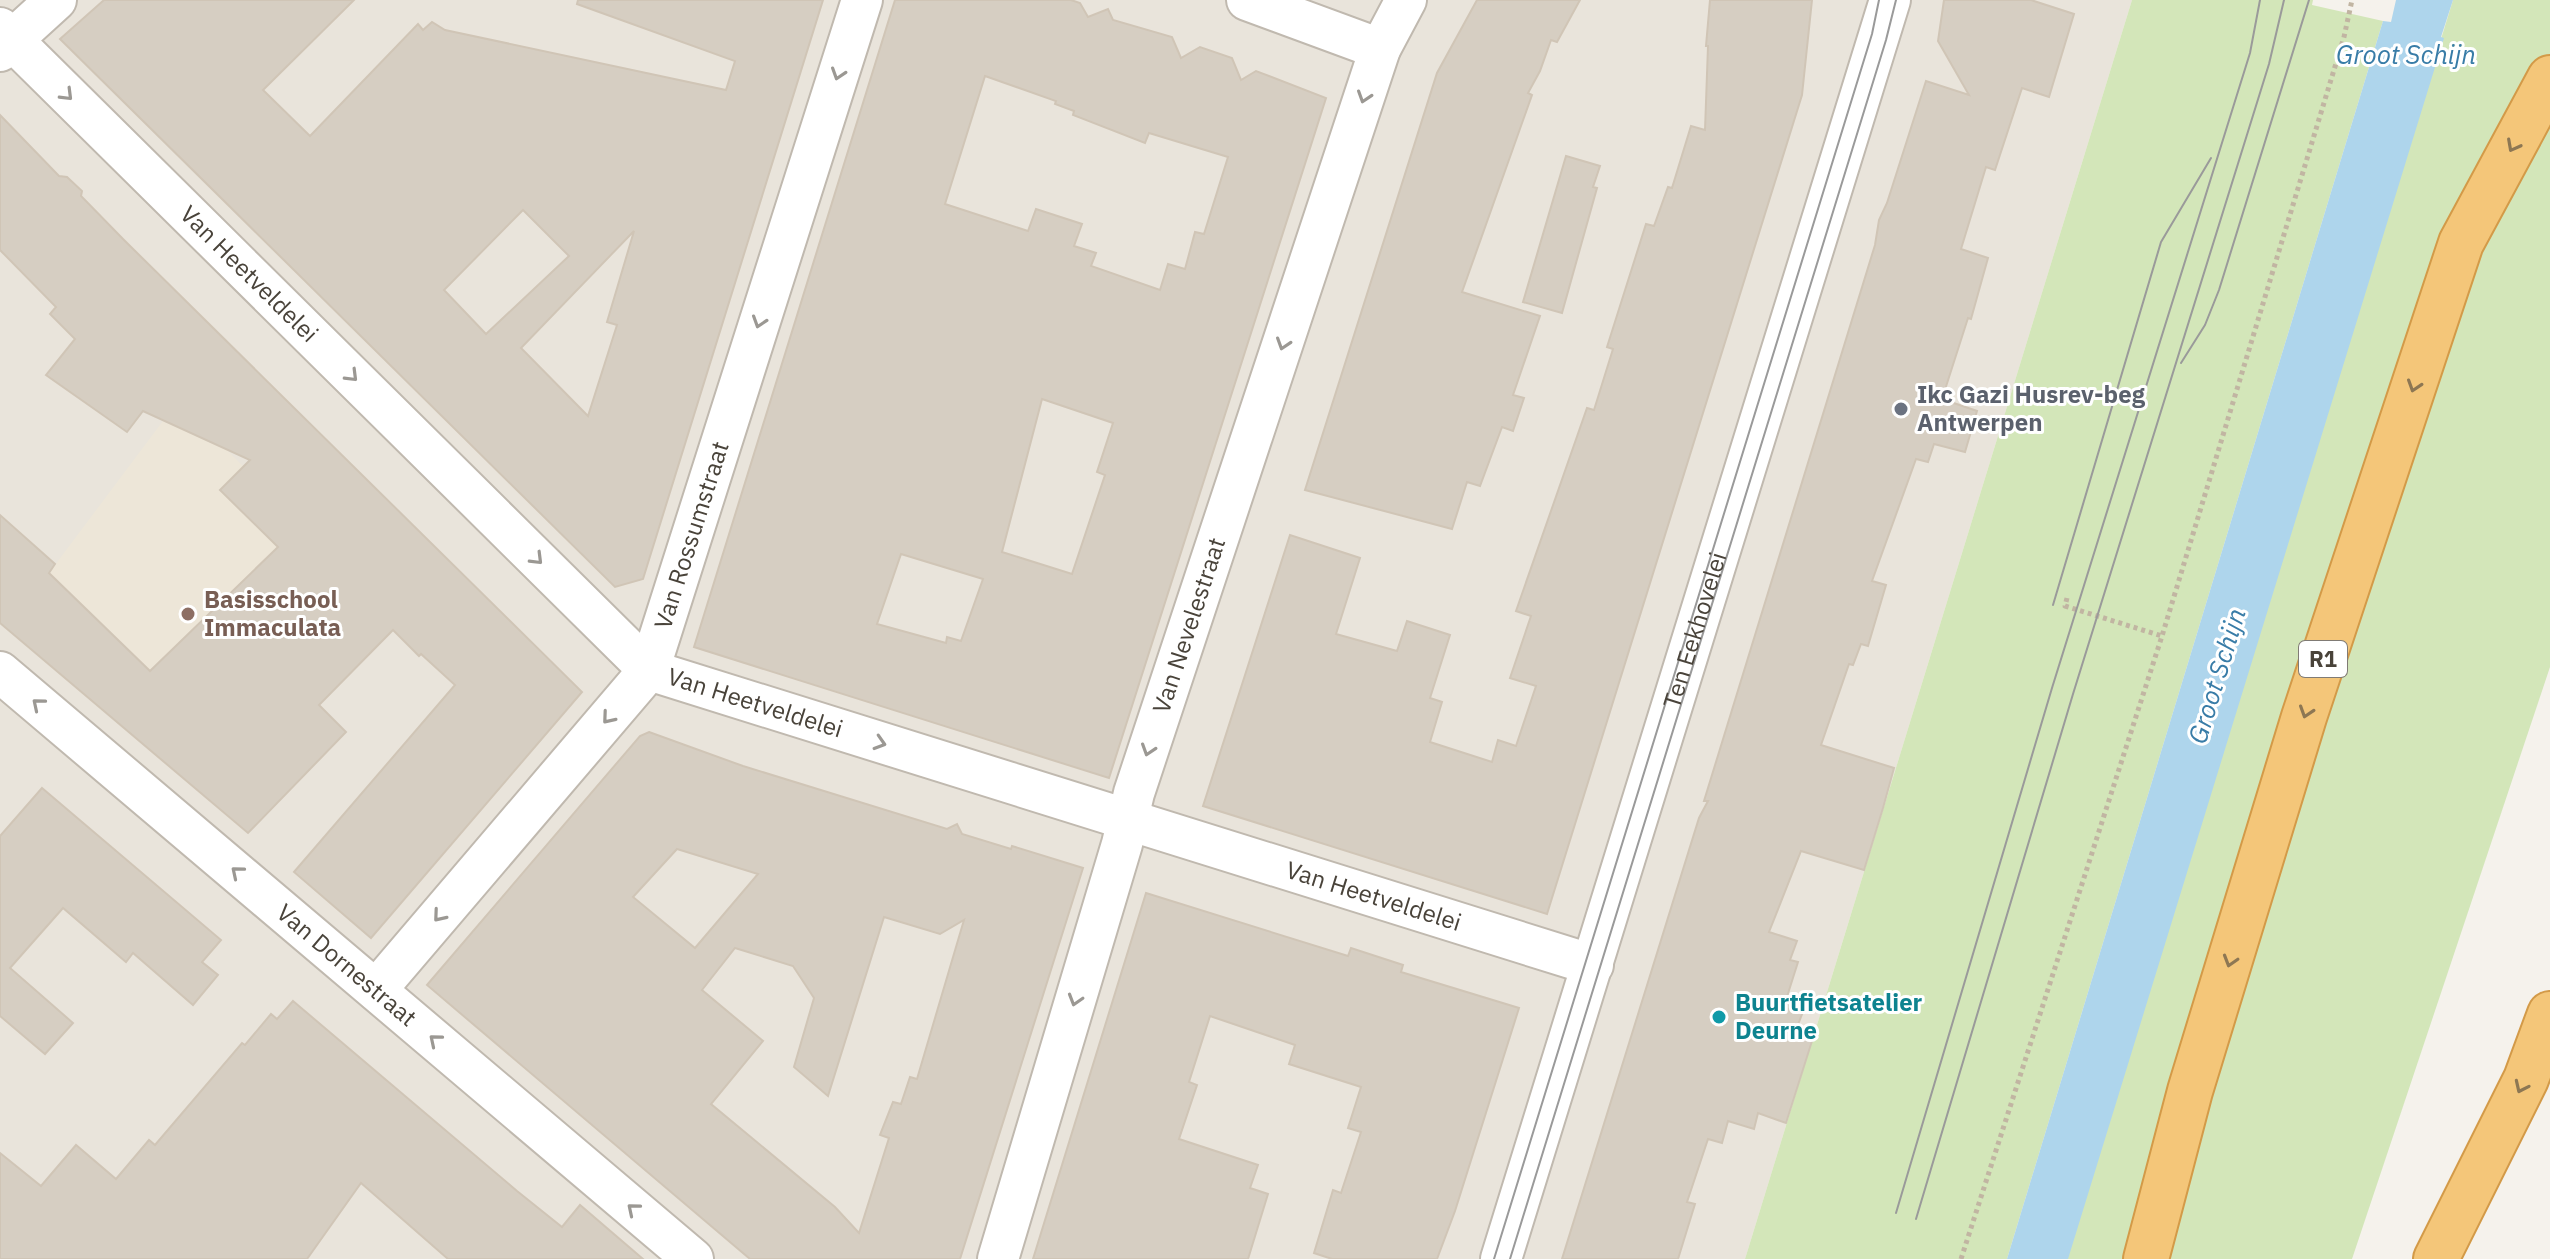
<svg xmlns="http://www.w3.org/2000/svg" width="2550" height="1259" font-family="'IBM Plex Sans',sans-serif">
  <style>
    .residential { fill: #e9e4db }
    .education { fill: #ede6d8 }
    .green { fill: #d3e6b9 }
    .water { fill: #aed5ec }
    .building { fill: #d6cec2; stroke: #d0c5b6; stroke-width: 2; fill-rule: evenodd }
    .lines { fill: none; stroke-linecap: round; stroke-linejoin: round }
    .minor-casing { stroke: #c0b9af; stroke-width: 44 }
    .highway-casing { stroke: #d39a48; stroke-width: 48 }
    .path { stroke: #c1b5a2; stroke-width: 5; stroke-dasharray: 4 4; stroke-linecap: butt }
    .minor { stroke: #fff; stroke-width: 40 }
    .highway { stroke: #f4c679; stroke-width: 44 }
    .tram { stroke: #9a9a9a; stroke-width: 2 }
    .oneway { stroke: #9b9893 }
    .oneway2 { stroke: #8d7753 }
    .worship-dot { fill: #6b7280; stroke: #fff; stroke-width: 3 }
    .education-dot { fill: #8d6e63; stroke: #fff; stroke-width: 3 }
    .culture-dot { fill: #0f9aa8; stroke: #fff; stroke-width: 3 }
    .labels { text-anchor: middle; stroke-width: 6; stroke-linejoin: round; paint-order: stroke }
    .shield { fill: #fff; stroke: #807b75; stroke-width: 2 }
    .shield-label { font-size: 22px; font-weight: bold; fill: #49433a }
    .street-label { font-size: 24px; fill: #49433a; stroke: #fff }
    .worship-label { font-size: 24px; font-weight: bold; fill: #5b616d; stroke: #fff; text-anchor: start }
    .education-label { font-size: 24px; font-weight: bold; fill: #785e54; stroke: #fff; text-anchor: start }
    .culture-label { font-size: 24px; font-weight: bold; fill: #0d838f; stroke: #fff; text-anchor: start }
    .water-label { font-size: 26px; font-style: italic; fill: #387ca7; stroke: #fff }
  </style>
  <rect width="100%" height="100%" fill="#f5f2ec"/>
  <!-- residential -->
  <path class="residential" d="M0,0H2132L1745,1259H0Z"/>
  <!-- education -->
  <path class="education" d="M163,421L227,450L291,515L317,703L346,732L248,832L7,629Z"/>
  <!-- green -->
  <g class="green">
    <path d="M2132,0H2313L2312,5L2383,21L2007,1259H1745Z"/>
    <path d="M2453,0H2550V667L2352,1259H2067Z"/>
  </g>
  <!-- water -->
  <path class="water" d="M2396,0H2453L2441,37L2444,38L2068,1259H2007L2383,21L2391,22Z"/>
  <!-- building -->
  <g class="building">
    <path d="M104,0H354L263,90L310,136L418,24L423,30L432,22L445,30L726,90L735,61L577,4L578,0H823L643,579L615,587L60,39ZM523,210L569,256L486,334L444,290ZM634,231L607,322L617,325L588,416L521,348Z"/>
    <path d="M895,0H1071L1080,3L1088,17L1108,9L1113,20L1172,37L1181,58L1200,47L1232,58L1241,80L1256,71L1326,98L1109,778L694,647ZM985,76L1056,101L1055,104L1074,111L1073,115L1145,143L1149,133L1228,157L1204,234L1195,232L1185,269L1168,264L1160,290L1091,266L1096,253L1074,246L1082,224L1036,209L1028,231L945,204ZM1042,399L1113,423L1097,472L1105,475L1072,574L1002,552ZM901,554L983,579L961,641L947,637L946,643L877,624Z"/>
    <path d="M1477,0H1580L1557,42L1551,40L1540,71L1528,93L1532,95L1462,292L1540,316L1513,395L1524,398L1513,431L1502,427L1480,486L1467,482L1452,529L1305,490L1437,73Z"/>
    <path d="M1710,0H1812L1802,95L1547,914L1203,806L1290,535L1360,558L1336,634L1397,651L1407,621L1450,635L1430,698L1442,702L1430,742L1492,762L1498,740L1516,746L1536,686L1510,678L1531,616L1516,611L1587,408L1594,410L1613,349L1607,347L1646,224L1654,226L1668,187L1672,188L1691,126L1705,130L1708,46H1706Z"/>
    <path d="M1944,0H2031L2074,14L2049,97L2022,88L1995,170L1986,167L1961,249L1988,258L1971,319L1968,318L1942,399L1977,411L1965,452L1934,444L1928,462L1916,459L1872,581L1886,585L1868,646L1861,644L1853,665L1849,664L1821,745L1894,768L1883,808L1864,870L1801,851L1769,932L1797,941L1790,960L1798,962L1785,1003L1804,1009L1794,1035L1812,1041L1786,1123L1758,1113L1754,1129L1728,1121L1722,1143L1708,1139L1687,1202L1695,1204L1678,1259H1562L1699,818L1708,801H1704L1875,245L1879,220L1887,203L1926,81L1969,95L1938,41Z"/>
    <path d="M0,115L59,176L67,177L82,191L81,196L124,240L582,692L371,938L294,872L455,685L421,654L419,656L393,630L319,705L346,732L248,833L0,623V515L55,564L49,573L150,671L278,547L220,490L250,460L143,411L127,432L46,375L75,339L50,314L56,307L0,250Z"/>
    <path d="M1566,156L1600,166L1593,187L1597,188L1562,313L1523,302Z"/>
    <path d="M649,732L743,766L947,829L957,824L962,834L1011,849L1012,846L1083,868L960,1259H750L427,985L640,736ZM677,849L758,874L695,948L633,897ZM884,917L940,934L964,920L917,1079L910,1077L901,1104L893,1102L880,1135L889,1138L859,1233L835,1207L711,1104L763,1041L702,990L735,948L793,966L814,998L794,1067L828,1096Z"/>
    <path d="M42,788L221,940L202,962L218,975L193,1005L133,953L126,962L63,908L10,968L73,1023L45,1054L0,1016V836Z"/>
    <path d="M1146,893L1348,956L1351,948L1403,965L1401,972L1519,1008L1455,1211L1437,1259H1332L1314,1253L1333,1190L1341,1193L1361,1132L1348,1128L1361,1087L1289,1064L1295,1045L1210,1016L1189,1082L1197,1085L1179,1139L1258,1165L1250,1188L1268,1194L1248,1259H1033Z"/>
    <path d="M293,1001L517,1191L562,1227L580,1205L643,1259H448L361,1183L307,1259H0V1153L41,1186L76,1145L116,1179L149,1140L155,1145L242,1043L245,1045L271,1014L277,1019Z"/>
  </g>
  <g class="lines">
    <defs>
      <g id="minor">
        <path d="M1247,0L1380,49"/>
        <path id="s1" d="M0,28L649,670L1593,965"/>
        <path d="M0,51L56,0"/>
        <path id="s2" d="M0,672L693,1259"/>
        <path id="s3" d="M376,990L649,670L862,0"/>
        <path id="s4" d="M998,1259L1122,844L1134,793L1380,49L1406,0"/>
        <path id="s5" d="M1501,1259L1890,0"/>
      </g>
      <g id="highway">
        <path d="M2146,1259L2190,1091L2304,717L2461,243L2550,78"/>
        <path d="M2436,1259L2526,1079L2550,1014"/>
      </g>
    </defs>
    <!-- minor casing -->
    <use href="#minor" class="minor-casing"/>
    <!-- highway casing -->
    <use href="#highway" class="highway-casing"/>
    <!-- path -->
    <g class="path">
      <path d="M2067,598L2065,606L2162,636"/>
      <path d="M1961,1259L2162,636L2344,37L2352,0"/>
    </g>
    <!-- minor -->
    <use href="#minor" class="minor"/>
    <!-- highway -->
    <use href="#highway" class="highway"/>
    <!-- tram -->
    <g class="tram">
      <path d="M2181,363L2205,325L2219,290L2309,0"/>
      <path d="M2053,605L2161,242L2211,158"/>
      <path d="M1896,1213L2052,688L2250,53L2260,0"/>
      <path d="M1916,1219L2073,694L2269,64L2284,0"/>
      <path d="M1494,1259L1872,34L1879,0"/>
      <path d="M1510,1259L1886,40L1896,0"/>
    </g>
  </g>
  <!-- one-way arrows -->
  <defs><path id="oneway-chevron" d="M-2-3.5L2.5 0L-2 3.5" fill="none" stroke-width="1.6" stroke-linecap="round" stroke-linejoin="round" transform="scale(2)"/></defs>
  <g class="oneway">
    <use href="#oneway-chevron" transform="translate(838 74) rotate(108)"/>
    <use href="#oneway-chevron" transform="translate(67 95) rotate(45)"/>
    <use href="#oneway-chevron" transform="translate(1364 97) rotate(108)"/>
    <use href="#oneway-chevron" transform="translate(759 322) rotate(108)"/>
    <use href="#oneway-chevron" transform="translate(1283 344) rotate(108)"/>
    <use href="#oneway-chevron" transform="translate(352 376) rotate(45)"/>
    <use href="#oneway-chevron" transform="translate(537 559) rotate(45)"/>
    <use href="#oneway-chevron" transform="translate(38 704) rotate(-140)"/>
    <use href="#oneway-chevron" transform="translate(608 718) rotate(130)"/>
    <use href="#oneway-chevron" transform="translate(880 743) rotate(17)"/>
    <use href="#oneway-chevron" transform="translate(1148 750) rotate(108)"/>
    <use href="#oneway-chevron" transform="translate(237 872) rotate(-140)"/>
    <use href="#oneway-chevron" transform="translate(439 916) rotate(130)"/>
    <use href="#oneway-chevron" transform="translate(1075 1000) rotate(107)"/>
    <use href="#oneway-chevron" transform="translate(435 1040) rotate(-140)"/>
    <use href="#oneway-chevron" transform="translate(633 1209) rotate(-140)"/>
  </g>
  <g class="oneway2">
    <use href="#oneway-chevron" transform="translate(2513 146) rotate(118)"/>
    <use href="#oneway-chevron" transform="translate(2414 386) rotate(108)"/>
    <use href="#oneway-chevron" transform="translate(2306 712) rotate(108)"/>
    <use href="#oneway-chevron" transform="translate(2230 961) rotate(107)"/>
    <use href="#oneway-chevron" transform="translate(2521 1087) rotate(115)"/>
  </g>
  <!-- markers -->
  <circle class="worship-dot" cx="1901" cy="409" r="8"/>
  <circle class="education-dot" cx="188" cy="614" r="8"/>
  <circle class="culture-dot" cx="1719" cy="1017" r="8"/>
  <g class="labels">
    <!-- shield labels -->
    <rect class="shield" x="2299" y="641" width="48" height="36" rx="6"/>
    <g class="shield-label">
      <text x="2323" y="667">R1</text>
    </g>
    <!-- street labels -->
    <g class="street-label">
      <text dy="8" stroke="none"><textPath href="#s1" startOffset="350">Van Heetveldelei</textPath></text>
      <text dy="8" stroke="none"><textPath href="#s3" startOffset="562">Van Rossumstraat</textPath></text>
      <text dy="8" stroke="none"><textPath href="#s4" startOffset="662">Van Nevelestraat</textPath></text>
      <text dy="8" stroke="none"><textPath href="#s5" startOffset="658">Ten Eekhovelei</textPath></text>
      <text dy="8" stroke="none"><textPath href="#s1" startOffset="1024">Van Heetveldelei</textPath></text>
      <text dy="8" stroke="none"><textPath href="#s1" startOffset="1672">Van Heetveldelei</textPath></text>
      <text dy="8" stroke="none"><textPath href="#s2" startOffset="454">Van Dornestraat</textPath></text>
    </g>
    <!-- worship labels -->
    <g class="worship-label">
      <text x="1917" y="403">Ikc Gazi Husrev-beg<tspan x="1917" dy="28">Antwerpen</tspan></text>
    </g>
    <!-- education labels -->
    <g class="education-label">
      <text x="204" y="608">Basisschool<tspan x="204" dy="28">Immaculata</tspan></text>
    </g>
    <!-- culture labels -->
    <g class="culture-label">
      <text x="1735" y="1011">Buurtfietsatelier<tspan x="1735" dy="28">Deurne</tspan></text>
    </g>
    <!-- water labels -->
    <g class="water-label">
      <text x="2406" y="64">Groot Schijn</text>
      <text transform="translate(2217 676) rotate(-73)" y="9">Groot Schijn</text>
    </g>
  </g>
</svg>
